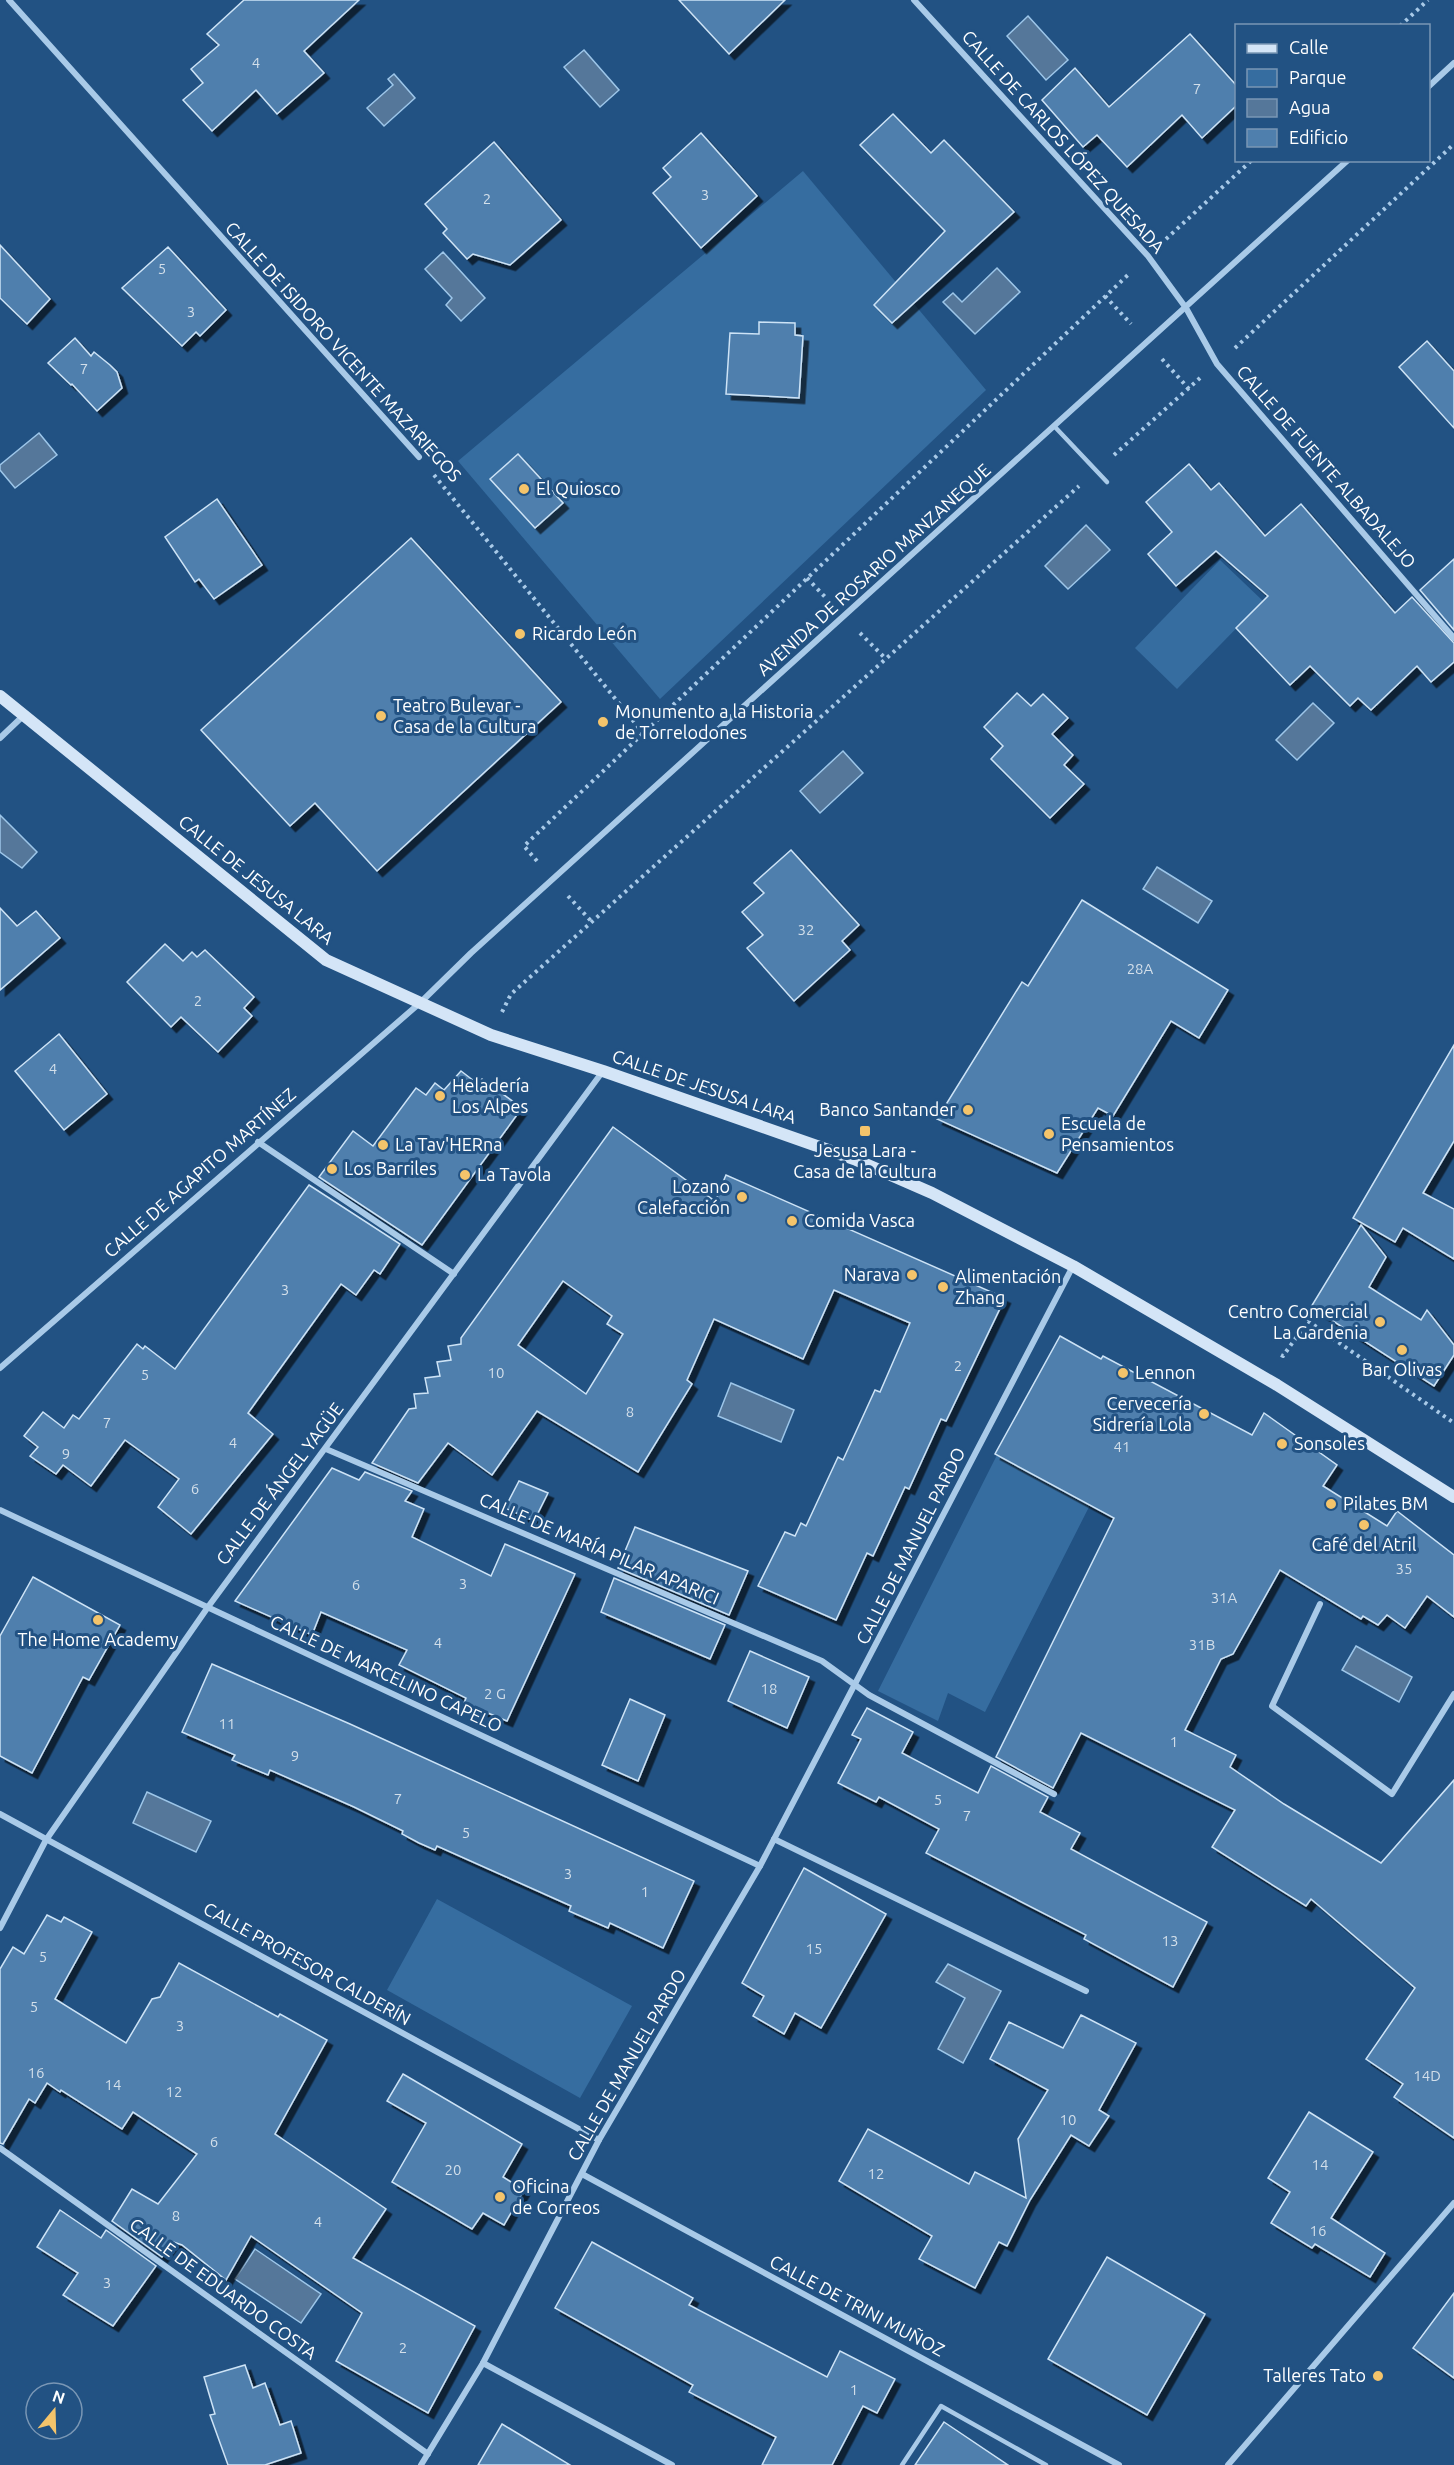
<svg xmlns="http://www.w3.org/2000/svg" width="1454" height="2465" font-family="Ubuntu,sans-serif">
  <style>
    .green { fill: #366da0 }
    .water { fill: #55779a; stroke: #9dc6e9; stroke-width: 1.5 }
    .building { fill: #4f7fad; stroke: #cde3f6; stroke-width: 1.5; fill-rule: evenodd; filter: url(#shadow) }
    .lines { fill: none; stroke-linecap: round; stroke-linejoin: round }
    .path { stroke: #a9cae8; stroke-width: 4; stroke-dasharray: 3 4.5; stroke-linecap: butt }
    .lane { stroke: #a9cae8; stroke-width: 4.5 }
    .street { stroke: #a9cae8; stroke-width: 6 }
    .secondary { stroke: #d4e5f7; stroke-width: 12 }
    .poi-dot { fill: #f4c46b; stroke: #225283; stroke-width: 2 }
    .labels { text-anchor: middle; stroke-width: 6; stroke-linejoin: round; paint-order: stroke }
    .number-label { font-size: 15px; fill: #d3dfea }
    .street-label { font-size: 18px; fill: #fff; stroke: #225283 }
    .poi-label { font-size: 18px; fill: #fff; stroke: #225283; text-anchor: start }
  </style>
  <defs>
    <filter id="shadow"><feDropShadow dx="5.5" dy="5.5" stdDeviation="0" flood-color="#0009"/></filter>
  </defs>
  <rect width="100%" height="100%" fill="#225283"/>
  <!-- green -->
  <g class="green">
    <path d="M803,171L986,390L660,699L458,461Z"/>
    <path d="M1220,560L1263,601L1177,689L1135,648Z"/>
    <path d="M997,1455L1090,1505L985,1712L948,1693L938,1721L878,1691Z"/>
    <path d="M437,1899L632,2006L580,2098L387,1990Z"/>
  </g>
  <!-- water -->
  <g class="water">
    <path d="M1028,16L1068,60L1046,80L1007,36Z"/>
    <path d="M584,50L619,90L600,107L564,67Z"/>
    <path d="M394,74L415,98L384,126L367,108L393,85L388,79Z"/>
    <path d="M443,252L485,298L461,321L446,305L452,298L425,269Z"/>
    <path d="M997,268L1020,292L975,334L943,302L953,293L962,302Z"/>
    <path d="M39,433L57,455L15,488L0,470V465Z"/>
    <path d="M1086,525L1110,550L1068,589L1045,566Z"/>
    <path d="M1313,703L1334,723L1297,760L1276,740Z"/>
    <path d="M843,751L863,773L820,813L800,791Z"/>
    <path d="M0,815L37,852L22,868L0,852Z"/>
    <path d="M1157,867L1212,901L1198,923L1143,889Z"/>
    <path d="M731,1383L794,1410L781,1442L718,1416Z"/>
    <path d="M1356,1646L1412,1677L1399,1702L1342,1670Z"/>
    <path d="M147,1792L211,1821L196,1852L133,1823Z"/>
    <path d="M948,1964L1001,1991L963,2063L938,2049L965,1998L936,1982Z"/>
    <path d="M255,2249L321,2294L301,2323L235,2279Z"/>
  </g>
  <!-- building -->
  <g class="building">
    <path d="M244,0H359L304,51L324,73L277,114L256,90L212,131L183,100L203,83L191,69L219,45L207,34Z"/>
    <path d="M679,0H785L729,54Z"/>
    <path d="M1190,34L1236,85V106L1202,138L1182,115L1127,167L1097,135L1083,147L1042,100L1075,68L1109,107Z"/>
    <path d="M893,114L931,153L944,140L1014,212L892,323L874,305L945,231L860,145Z"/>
    <path d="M701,133L757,196L701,248L653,193L671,177L663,168Z"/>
    <path d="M494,142L561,220L510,265L473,254L467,259L443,233L447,229L425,204Z"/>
    <path d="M0,245L50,299L27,324L0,298Z"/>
    <path d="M168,247L226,310L200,336L196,332L182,346L122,288Z"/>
    <path d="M759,322L795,323V335L803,336L799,398L726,394L730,333L759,334Z"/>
    <path d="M75,338L91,356L94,352L110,365L117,372L122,388L97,411L72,384L71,385L48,363Z"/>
    <path d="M1427,341L1454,371V428L1399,367Z"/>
    <path d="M518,454L563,503L535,528L490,479Z"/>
    <path d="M1189,464L1211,490L1219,483L1265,536L1301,504L1395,613L1412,597L1454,643V662L1431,682L1417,666L1371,710L1358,698L1350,706L1310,666L1290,685L1236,628L1268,596L1216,551L1176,586L1148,554L1172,532L1146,502Z"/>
    <path d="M217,499L262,565L214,599L199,579L195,582L165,537Z"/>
    <path d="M411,538L561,702L377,871L315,803L290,826L201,730Z"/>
    <path d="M1454,559V630L1420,590Z"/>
    <path d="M1017,693L1031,706L1043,694L1068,718L1052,734L1073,755L1064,765L1084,784L1050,818L991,759L1003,746L984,727Z"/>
    <path d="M791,850L859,925L842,941L850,950L794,1001L747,948L763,935L742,912L764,893L754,883Z"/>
    <path d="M1082,900L1228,990L1199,1038L1171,1021L1113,1116L1098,1108L1057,1173L937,1119L1022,982L1028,986Z"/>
    <path d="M0,908L17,926L36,911L60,938L0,990Z"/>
    <path d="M165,944L183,961L192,952L197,957L205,950L254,997L244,1008L252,1016L218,1052L181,1017L171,1027L127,982Z"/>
    <path d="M59,1034L107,1094L64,1130L15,1071Z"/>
    <path d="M1454,1045V1141L1423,1193L1454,1209V1259L1403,1228L1395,1242L1353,1218Z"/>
    <path d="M461,1071L478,1084L482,1079L522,1108L422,1245L319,1177L353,1131L373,1146L416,1088L426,1095L435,1083L444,1090Z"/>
    <path d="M613,1127L715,1201L726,1175L1005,1298L946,1421L941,1419L909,1489L905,1487L873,1556L867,1553L836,1620L758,1586L785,1532L795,1536L801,1523L806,1526L838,1457L843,1460L875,1390L880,1392L910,1323L834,1290L803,1359L714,1319L687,1380L692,1384L638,1472L537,1411L492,1475L448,1443L418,1483L372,1463L409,1409L416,1408L414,1394L428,1393L425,1378L440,1376L437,1362L451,1360L448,1346L461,1344V1338ZM563,1281L612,1316L607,1324L623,1334L586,1394L518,1345Z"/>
    <path d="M309,1185L400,1244L380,1274L374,1270L356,1295L341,1284L248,1413L273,1434L191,1534L158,1507L179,1479L125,1440L91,1486L63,1465L56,1474L30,1456L38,1447L24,1436L43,1412L64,1428L73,1415L79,1419L137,1344L143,1349L145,1346L175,1369Z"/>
    <path d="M1361,1225L1386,1257L1369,1287L1421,1320L1427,1310L1454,1345V1355L1434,1386L1311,1307Z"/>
    <path d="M1060,1336L1101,1359L1103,1356L1252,1435L1264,1413L1337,1465L1323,1486L1387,1526L1397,1511L1454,1555V1617L1427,1596L1405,1628L1387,1615L1378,1625L1363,1616L1361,1619L1280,1570L1233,1654L1221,1659L1185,1730L1236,1755L1230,1767L1284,1804L1381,1863L1454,1780V2138L1394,2097L1403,2084L1366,2059L1415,1988L1311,1899L1306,1906L1212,1847L1235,1810L1081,1733L1053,1788L996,1757L1114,1518L995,1454Z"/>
    <path d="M332,1468L359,1480L365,1472L412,1491L405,1501L424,1509L412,1537L491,1576L505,1544L575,1574L507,1721L464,1703L466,1698L399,1665L407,1650L321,1612L312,1635L235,1601Z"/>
    <path d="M519,1481L548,1493L534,1521L505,1508Z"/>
    <path d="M635,1527L748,1571L729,1615L618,1568Z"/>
    <path d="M33,1577L120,1625L89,1680L83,1677L32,1773L0,1756V1636Z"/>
    <path d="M614,1578L725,1625L710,1659L601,1612Z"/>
    <path d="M750,1651L809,1677L787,1728L728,1701Z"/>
    <path d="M212,1664L350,1724L694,1881L663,1948L610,1923L608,1928L569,1911L571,1906L437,1846L435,1850L419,1843L402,1834L403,1831L354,1807L270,1770L268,1775L232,1760L235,1755L182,1732Z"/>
    <path d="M630,1699L665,1715L638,1781L602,1765Z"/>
    <path d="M867,1708L913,1732L902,1753L978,1793L991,1766L1048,1797L1040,1812L1080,1833L1071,1849L1207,1922L1173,1987L1084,1939L1086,1935L926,1853L939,1829L879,1797L876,1802L838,1783L861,1739L852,1735Z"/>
    <path d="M804,1868L886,1914L821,2028L795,2013L784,2034L753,2016L764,1996L742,1983Z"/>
    <path d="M47,1915L61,1922L64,1917L92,1932L55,1999L126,2043L152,1999L160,1997L179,1963L278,2017L280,2014L327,2040L275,2134L386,2209L353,2258L475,2326L428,2413L336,2361L362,2313L251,2236L226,2280L182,2245L173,2242L162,2257L112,2221L132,2189L158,2204L197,2154L133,2112L122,2129L61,2090L60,2092L47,2083L35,2103L29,2099L3,2144L0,2143V1969L13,1947L24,1954Z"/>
    <path d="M1081,2015L1136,2043L1099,2110L1109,2116L1089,2146L1071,2135L1030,2200L1007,2246L999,2242L975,2288L919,2259L932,2236L839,2181L868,2129L969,2184L975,2172L1026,2198L1018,2139L1048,2090L990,2059L1009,2022L1063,2048Z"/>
    <path d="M403,2074L522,2144L503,2177L524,2190L504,2225L483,2213L472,2229L392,2182L426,2123L387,2101Z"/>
    <path d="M1309,2112L1373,2152L1331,2218L1385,2253L1370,2277L1315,2244L1312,2248L1271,2223L1290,2192L1268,2178Z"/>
    <path d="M60,2210L101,2238L106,2230L156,2266L113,2326L63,2295L78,2273L37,2247Z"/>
    <path d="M592,2242L693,2298L689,2305L827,2377L840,2351L895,2379L877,2413L863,2406L832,2465H762L776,2437L689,2392L693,2385L555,2308Z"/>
    <path d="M1107,2257L1205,2314L1147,2415L1048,2359Z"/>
    <path d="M1454,2293V2378L1413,2348Z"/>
    <path d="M245,2365L253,2388L265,2383L280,2425L291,2421L301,2453L265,2465H228L210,2415L215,2414L204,2377Z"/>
    <path d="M944,2422L1008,2465H915Z"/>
    <path d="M502,2424L517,2433L570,2465H478Z"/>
  </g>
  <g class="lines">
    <!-- path -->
    <g class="path">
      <path d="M1400,26L1428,0"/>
      <path d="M1166,239L1252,160"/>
      <path d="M1105,296L1131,324"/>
      <path d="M1235,348L1454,144"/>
      <path d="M1162,359L1189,389"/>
      <path d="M1114,455L1200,378"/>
      <path d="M434,475L643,733"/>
      <path d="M807,578L827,599"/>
      <path d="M860,633L886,659"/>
      <path d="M537,861L524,846L1130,273"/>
      <path d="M568,896L592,922"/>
      <path d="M502,1012L511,994L1079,486"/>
      <path d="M1281,1355L1283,1356L1308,1321L1454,1423"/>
    </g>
    <!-- lane -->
    <g class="lane">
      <path d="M1055,427L1107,482"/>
      <path d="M902,2465L941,2406L1046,2465"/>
    </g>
    <!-- street -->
    <g class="street">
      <path d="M9,0L419,457"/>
      <path d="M914,0L1148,256L1186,308L1217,364L1454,638"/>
      <path d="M1428,87L1454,63"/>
      <path d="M0,738L22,717"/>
      <path d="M258,1142L454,1274"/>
      <path d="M0,1368L421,1002L471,953L1348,160"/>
      <path d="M326,1449L822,1661L869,1695L1054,1794"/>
      <path d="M0,1510L760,1866"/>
      <path d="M1320,1604L1272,1706L1392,1794L1454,1694"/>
      <path d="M0,1814L599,2140"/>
      <path d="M774,1839L1086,1991"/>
      <path d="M0,1928L46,1840L208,1607L603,1071"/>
      <path d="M0,2148L428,2454"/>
      <path d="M582,2174L1119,2465"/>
      <path d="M483,2363L672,2465"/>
      <path d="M421,2465L483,2363L599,2140L760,1866L1073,1266"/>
      <path d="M1228,2465L1454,2203"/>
    </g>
    <!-- secondary -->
    <path class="secondary" d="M0,696L326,960L491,1035L603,1071L854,1159L932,1193L1073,1266L1277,1385L1454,1497"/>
  </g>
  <!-- markers -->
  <g class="poi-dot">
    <circle cx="524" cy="489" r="6"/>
    <circle cx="520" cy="634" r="6"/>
    <circle cx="381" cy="716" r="6"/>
    <circle cx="603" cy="722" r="6"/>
    <circle cx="440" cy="1096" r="6"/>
    <circle cx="968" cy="1110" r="6"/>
    <rect x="859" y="1125" width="12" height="12" rx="3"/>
    <circle cx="1049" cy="1134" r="6"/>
    <circle cx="383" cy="1145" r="6"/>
    <circle cx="332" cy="1169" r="6"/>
    <circle cx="465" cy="1175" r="6"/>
    <circle cx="742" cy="1197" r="6"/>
    <circle cx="792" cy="1221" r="6"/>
    <circle cx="912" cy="1275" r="6"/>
    <circle cx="943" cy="1287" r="6"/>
    <circle cx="1380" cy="1322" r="6"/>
    <circle cx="1402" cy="1350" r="6"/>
    <circle cx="1123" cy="1373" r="6"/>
    <circle cx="1204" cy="1414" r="6"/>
    <circle cx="1282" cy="1444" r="6"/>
    <circle cx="1331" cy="1504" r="6"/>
    <circle cx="1364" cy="1525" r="6"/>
    <circle cx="98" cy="1620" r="6"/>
    <circle cx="500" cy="2197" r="6"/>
    <circle cx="1378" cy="2376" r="6"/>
  </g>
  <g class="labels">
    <!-- number labels -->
    <g class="number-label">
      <text x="256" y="68">4</text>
      <text x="1197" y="94">7</text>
      <text x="705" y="200">3</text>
      <text x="487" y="204">2</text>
      <text x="162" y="274">5</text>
      <text x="191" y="317">3</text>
      <text x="84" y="374">7</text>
      <text x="806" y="935">32</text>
      <text x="1140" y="974">28A</text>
      <text x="198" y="1006">2</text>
      <text x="53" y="1074">4</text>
      <text x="285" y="1295">3</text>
      <text x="958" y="1371">2</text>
      <text x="496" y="1378">10</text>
      <text x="145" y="1380">5</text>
      <text x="630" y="1417">8</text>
      <text x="107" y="1428">7</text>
      <text x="233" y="1448">4</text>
      <text x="1122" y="1452">41</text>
      <text x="66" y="1459">9</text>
      <text x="195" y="1494">6</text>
      <text x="1404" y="1574">35</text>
      <text x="463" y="1589">3</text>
      <text x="356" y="1590">6</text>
      <text x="1224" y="1603">31A</text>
      <text x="438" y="1648">4</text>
      <text x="1202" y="1650">31B</text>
      <text x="769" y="1694">18</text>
      <text x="495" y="1699">2 G</text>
      <text x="227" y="1729">11</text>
      <text x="1174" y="1747">1</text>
      <text x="295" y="1761">9</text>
      <text x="398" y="1804">7</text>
      <text x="938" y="1805">5</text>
      <text x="967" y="1821">7</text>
      <text x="466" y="1838">5</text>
      <text x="568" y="1879">3</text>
      <text x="645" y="1897">1</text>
      <text x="1170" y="1946">13</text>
      <text x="814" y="1954">15</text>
      <text x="43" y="1962">5</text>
      <text x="34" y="2012">5</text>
      <text x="180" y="2031">3</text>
      <text x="36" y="2078">16</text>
      <text x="1427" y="2081">14D</text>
      <text x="113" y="2090">14</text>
      <text x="174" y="2097">12</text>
      <text x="1068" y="2125">10</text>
      <text x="214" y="2147">6</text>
      <text x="1320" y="2170">14</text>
      <text x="453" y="2175">20</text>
      <text x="876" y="2179">12</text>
      <text x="176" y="2221">8</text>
      <text x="318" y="2227">4</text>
      <text x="1318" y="2236">16</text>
      <text x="107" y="2288">3</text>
      <text x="403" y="2353">2</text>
      <text x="854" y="2395">1</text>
    </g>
    <!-- street labels -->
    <g class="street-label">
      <text transform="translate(1063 142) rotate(48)" y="6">CALLE DE CARLOS LÓPEZ QUESADA</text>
      <text transform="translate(343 352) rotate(48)" y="6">CALLE DE ISIDORO VICENTE MAZARIEGOS</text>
      <text transform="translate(1326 467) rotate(49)" y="6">CALLE DE FUENTE ALBADALEJO</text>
      <text transform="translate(874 570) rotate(-42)" y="6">AVENIDA DE ROSARIO MANZANEQUE</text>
      <text transform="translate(256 880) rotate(39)" y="6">CALLE DE JESUSA LARA</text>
      <text transform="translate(704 1087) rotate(19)" y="6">CALLE DE JESUSA LARA</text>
      <text transform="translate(200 1173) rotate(-41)" y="6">CALLE DE AGAPITO MARTÍNEZ</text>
      <text transform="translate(280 1484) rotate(-53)" y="6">CALLE DE ÁNGEL YAGÜE</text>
      <text transform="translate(911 1546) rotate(-63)" y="6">CALLE DE MANUEL PARDO</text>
      <text transform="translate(599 1549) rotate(23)" y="6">CALLE DE MARÍA PILAR APARICI</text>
      <text transform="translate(386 1674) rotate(25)" y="6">CALLE DE MARCELINO CAPELO</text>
      <text transform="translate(307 1964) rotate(29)" y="6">CALLE PROFESOR CALDERÍN</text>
      <text transform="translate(627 2065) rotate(-60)" y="6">CALLE DE MANUEL PARDO</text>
      <text transform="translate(223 2289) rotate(36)" y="6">CALLE DE EDUARDO COSTA</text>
      <text transform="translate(857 2306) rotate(28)" y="6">CALLE DE TRINI MUÑOZ</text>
    </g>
    <!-- poi labels -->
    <g class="poi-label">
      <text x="536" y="495">El Quiosco</text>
      <text x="532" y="640">Ricardo León</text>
      <text x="393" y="712">Teatro Bulevar -<tspan x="393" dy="21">Casa de la Cultura</tspan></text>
      <text x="615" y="718">Monumento a la Historia<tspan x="615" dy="21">de Torrelodones</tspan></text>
      <text x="452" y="1092">Heladería<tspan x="452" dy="21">Los Alpes</tspan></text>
      <text x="956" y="1116" text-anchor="end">Banco Santander</text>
      <text x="1061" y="1130">Escuela de<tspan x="1061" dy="21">Pensamientos</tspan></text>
      <text x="395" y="1151">La Tav'HERna</text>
      <text x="865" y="1157" text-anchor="middle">Jesusa Lara -<tspan x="865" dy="21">Casa de la Cultura</tspan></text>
      <text x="344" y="1175">Los Barriles</text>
      <text x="477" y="1181">La Tavola</text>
      <text x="730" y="1193" text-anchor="end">Lozano<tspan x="730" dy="21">Calefacción</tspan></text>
      <text x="804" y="1227">Comida Vasca</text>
      <text x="900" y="1281" text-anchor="end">Narava</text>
      <text x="955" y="1283">Alimentación<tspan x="955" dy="21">Zhang</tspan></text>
      <text x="1368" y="1318" text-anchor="end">Centro Comercial<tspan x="1368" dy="21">La Gardenia</tspan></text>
      <text x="1402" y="1376" text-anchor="middle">Bar Olivas</text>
      <text x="1135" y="1379">Lennon</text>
      <text x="1192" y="1410" text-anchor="end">Cervecería<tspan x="1192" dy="21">Sidrería Lola</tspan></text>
      <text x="1294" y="1450">Sonsoles</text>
      <text x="1343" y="1510">Pilates BM</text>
      <text x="1364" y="1551" text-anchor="middle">Café del Atril</text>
      <text x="98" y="1646" text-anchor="middle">The Home Academy</text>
      <text x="512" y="2193">Oficina<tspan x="512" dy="21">de Correos</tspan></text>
      <text x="1366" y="2382" text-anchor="end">Talleres Tato</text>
    </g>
  </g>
  <!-- legend -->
  <rect x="1235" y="24" width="195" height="138" fill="#225283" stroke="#7a97b5" stroke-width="1.5"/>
  <rect x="1247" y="44" width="30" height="9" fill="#d4e5f7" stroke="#7a97b5" stroke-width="1.5"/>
  <text x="1289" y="54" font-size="18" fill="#ffffff">Calle</text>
  <rect x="1247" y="69" width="30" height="18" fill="#366da0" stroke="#7a97b5" stroke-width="1.5"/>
  <text x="1289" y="84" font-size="18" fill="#ffffff">Parque</text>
  <rect x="1247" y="99" width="30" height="18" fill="#55779a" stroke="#7a97b5" stroke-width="1.5"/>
  <text x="1289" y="114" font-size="18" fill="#ffffff">Agua</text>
  <rect x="1247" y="129" width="30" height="18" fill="#4f7fad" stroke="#7a97b5" stroke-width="1.5"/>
  <text x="1289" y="144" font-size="18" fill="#ffffff">Edificio</text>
  <!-- north arrow -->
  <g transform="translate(54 2411) rotate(19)"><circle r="28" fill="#225283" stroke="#7a97b5" stroke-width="1.5"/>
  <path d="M0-4.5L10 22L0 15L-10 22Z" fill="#f4c46b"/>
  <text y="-9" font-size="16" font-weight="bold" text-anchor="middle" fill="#ffffff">N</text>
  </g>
</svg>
